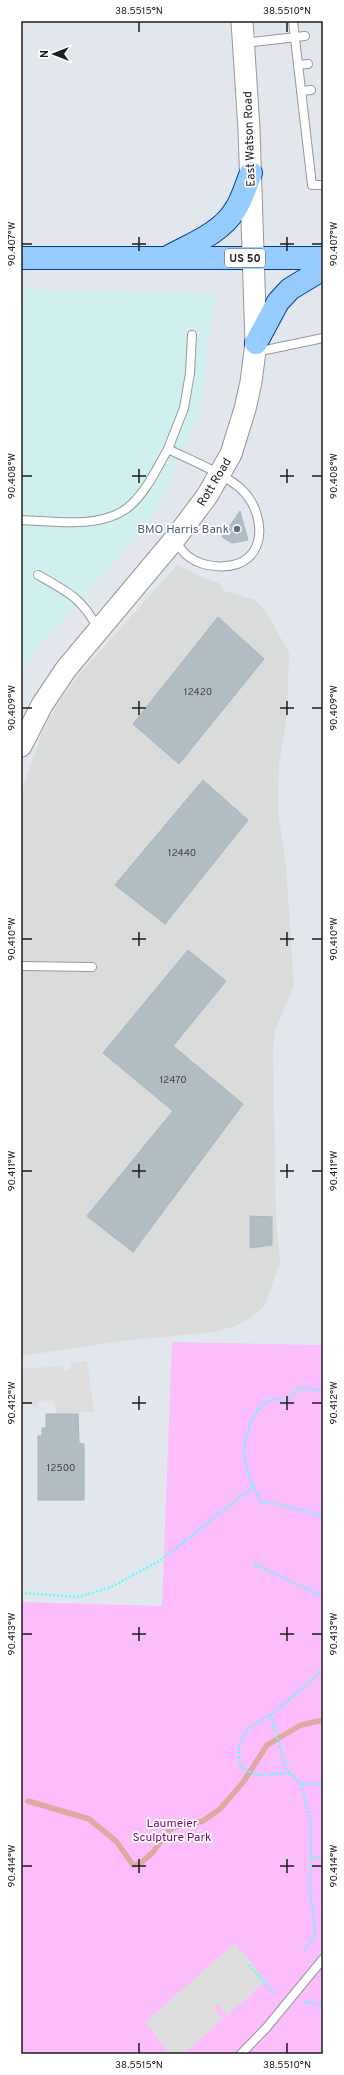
<svg xmlns="http://www.w3.org/2000/svg" width="344" height="2075" font-family="Overpass,sans-serif">
  <style>
    .residential { fill: #dadbdb }
    .commercial { fill: #d0f0ef }
    .park { fill: #fbbdfb }
    .parking { fill: #ddd }
    .lines { fill: none; stroke-linecap: round; stroke-linejoin: round }
    .stream { stroke: #dea9a1; stroke-width: 5.5 }
    .building { fill: #b2bcc3; stroke: #a4b6c0 }
    .service-casing { stroke: #979797; stroke-width: 10 }
    .tertiary-casing { stroke: #979797; stroke-width: 23 }
    .primary-casing { stroke: #003e95; stroke-width: 24 }
    .path { stroke: #63fbfe; stroke-width: 2.5; stroke-dasharray: 2 2; stroke-linecap: butt }
    .service { stroke: #fff; stroke-width: 8 }
    .tertiary { stroke: #fff; stroke-width: 21 }
    .primary { stroke: #97ccff; stroke-width: 22 }
    .ticks { fill: none; stroke: #1d1d1d; stroke-width: 1.5 }
    .service-dot { fill: #5c6f8a; stroke: #fff; stroke-width: 1.5 }
    .labels { text-anchor: middle; stroke-width: 3.5; stroke-linejoin: round; paint-order: stroke }
    .number-label { font-size: 10px; fill: #424546 }
    .shield { fill: #fff; stroke: #616161; stroke-width: 1 }
    .shield-label { font-size: 11px; font-weight: bold; fill: #1d1d1d }
    .street-label { font-size: 12px; fill: #1d1d1d; stroke: #fff }
    .service-label { font-size: 12px; fill: #4e5e75; stroke: #fff; text-anchor: end }
    .park-label { font-size: 12px; fill: #7d087d; stroke: #fff }
    .neatline { fill: none; stroke: #1d1d1d; stroke-width: 1.5 }
    .ticks-label { font-size: 10px; text-anchor: middle; fill: #1d1d1d }
  </style>
  <rect width="100%" height="100%" fill="#e2e7ee"/>
  <!-- residential -->
  <path class="residential" d="M177,565L206,579L219,583L224,591L255,600L267,613L289,653L287,716L279,765L278,812L286,865L294,985L275,1031L273,1050L276,1219L280,1262L265,1305L252,1317L235,1326L215,1332L121,1341L21,1356V793L43,730L61,699L78,676Z"/>
  <!-- commercial -->
  <path class="commercial" d="M21,289L215,293L199,412L153,518L36,649L21,674Z"/>
  <!-- park -->
  <path class="park" d="M172,1342L323,1345V2054H21V1602L162,1606Z"/>
  <!-- parking -->
  <g class="parking">
    <path d="M87,1361L94,1412L57,1414L54,1400L39,1401L37,1407H33L31,1402L21,1403V1369L61,1366L65,1371L71,1368V1364Z"/>
    <path d="M235,1943L266,1981L227,2016L218,2005H215V2010L223,2019L184,2054H169L145,2022Z"/>
  </g>
  <g class="lines">
    <!-- stream -->
    <path class="stream" d="M28,1801L89,1819L116,1841L133,1865L140,1864L154,1851L167,1832L175,1827L203,1821L220,1809L244,1781L267,1745L301,1725L323,1720"/>
  </g>
  <!-- building -->
  <g class="building">
    <path d="M240,511L248,540L232,543L222,537Z"/>
    <path d="M218,617L264,659L179,764L133,724Z"/>
    <path d="M203,780L248,820L165,924L115,885Z"/>
    <path d="M188,950L226,981L173,1046L243,1104L133,1252L87,1216L173,1111L103,1053Z"/>
    <path d="M250,1216L272,1217V1245L250,1248Z"/>
    <path d="M46,1414H78L79,1443L84,1444V1500H38V1436H42V1428H46Z"/>
  </g>
  <g class="lines">
    <defs>
      <g id="service">
        <path d="M293,21L312,185H323"/>
        <path d="M244,43L305,36"/>
        <path d="M298,65L308,64"/>
        <path d="M301,91L311,90"/>
        <path d="M256,352L323,338"/>
        <path d="M168,449L184,408L190,373L192,335"/>
        <path d="M21,520C53,521 98,529 126,509C145,495 157,468 168,449C190,460 221,472 240,488C258,504 268,538 249,557C234,571 204,568 189,557C183,553 179,546 175,541"/>
        <path d="M38,575C68,592 82,598 98,629"/>
        <path d="M21,966L92,967"/>
        <path d="M241,2054L267,2027L323,1959"/>
      </g>
      <path id="tertiary" d="M21,746L42,705L66,669L174,540L207,496L231,454L245,409L251,382L256,343L249,129L242,21"/>
      <g id="primary">
        <path d="M168,257C191,244 220,234 235,210C242,200 246,185 251,173"/>
        <path d="M21,258H323"/>
        <path d="M256,343L278,302L290,289L323,269"/>
      </g>
    </defs>
    <!-- service casing -->
    <use href="#service" class="service-casing"/>
    <!-- tertiary casing -->
    <use href="#tertiary" class="tertiary-casing"/>
    <!-- primary casing -->
    <use href="#primary" class="primary-casing"/>
    <!-- path -->
    <g class="path">
      <path d="M323,1391L310,1388H299L286,1401C280,1400 274,1398 268,1401C252,1409 242,1442 245,1459C248,1475 253,1489 262,1502L282,1505L323,1516"/>
      <path d="M253,1564L323,1596"/>
      <path d="M21,1593L79,1597L111,1587L161,1560L253,1487"/>
      <path d="M323,1670L271,1715L286,1768L301,1784H323"/>
      <path d="M271,1715C248,1726 233,1739 241,1767L256,1775L290,1773"/>
      <path d="M301,1784L311,1821V1856"/>
      <path d="M304,1950L314,1937L315,1928L310,1888L311,1856L323,1859"/>
      <path d="M249,1965L276,1995"/>
      <path d="M304,2002L323,2005"/>
    </g>
    <!-- service -->
    <use href="#service" class="service"/>
    <!-- tertiary -->
    <use href="#tertiary" class="tertiary"/>
    <!-- primary -->
    <use href="#primary" class="primary"/>
  </g>
  <!-- ticks -->
  <path class="ticks" d="M139,22V32M287,22V32M139,237V251M287,237V251M22,244H32M132,244H146M280,244H294M312,244H322M139,469V483M287,469V483M22,476H32M132,476H146M280,476H294M312,476H322M139,701V715M287,701V715M22,708H32M132,708H146M280,708H294M312,708H322M139,932V946M287,932V946M22,939H32M132,939H146M280,939H294M312,939H322M139,1164V1178M287,1164V1178M22,1171H32M132,1171H146M280,1171H294M312,1171H322M139,1396V1410M287,1396V1410M22,1403H32M132,1403H146M280,1403H294M312,1403H322M139,1627V1641M287,1627V1641M22,1634H32M132,1634H146M280,1634H294M312,1634H322M139,1859V1873M287,1859V1873M22,1866H32M132,1866H146M280,1866H294M312,1866H322M139,2043V2053M287,2043V2053"/>
  <!-- markers -->
  <circle class="service-dot" cx="237" cy="529" r="4"/>
  <g class="labels">
    <!-- number labels -->
    <g class="number-label">
      <text x="198" y="695">12420</text>
      <text x="182" y="856">12440</text>
      <text x="173" y="1083">12470</text>
      <text x="61" y="1471">12500</text>
    </g>
    <!-- shield labels -->
    <rect class="shield" x="225" y="249" width="40" height="18" rx="3"/>
    <g class="shield-label">
      <text x="245" y="262">US 50</text>
    </g>
    <!-- street labels -->
    <g class="street-label">
      <text transform="translate(249 139) rotate(-92)" y="4">East Watson Road</text>
      <text transform="translate(214 482) rotate(-59)" y="4">Rott Road</text>
    </g>
    <!-- service labels -->
    <g class="service-label">
      <text x="229" y="533">BMO Harris Bank</text>
    </g>
    <!-- park labels -->
    <g class="park-label">
      <text x="172" y="1827">Laumeier<tspan x="172" dy="14">Sculpture Park</tspan></text>
    </g>
  </g>
  <!-- border -->
  <rect width="344" height="2075" fill="none" stroke="#ffffff" stroke-width="44"/>
  <!-- north arrow -->
  <g transform="translate(54 54) rotate(270)" stroke="#ffffff" stroke-width="3" paint-order="stroke">
  <path d="M0-3L7 15L0 10L-7 15Z" fill="#1d1d1d"/>
  <text y="-6" font-size="11" font-weight="bold" text-anchor="middle" fill="#1d1d1d">N</text>
  </g>
  <rect x="22" y="22" width="300" height="2031" class="neatline"/>
  <g class="ticks-label">
    <text x="139" y="14">38.5515°N</text>
    <text x="287" y="14">38.5510°N</text>
    <text transform="translate(333 244) rotate(-90)" y="4">90.407°W</text>
    <text transform="translate(11 244) rotate(-90)" y="4">90.407°W</text>
    <text transform="translate(333 476) rotate(-90)" y="4">90.408°W</text>
    <text transform="translate(11 476) rotate(-90)" y="4">90.408°W</text>
    <text transform="translate(333 708) rotate(-90)" y="4">90.409°W</text>
    <text transform="translate(11 708) rotate(-90)" y="4">90.409°W</text>
    <text transform="translate(11 939) rotate(-90)" y="4">90.410°W</text>
    <text transform="translate(333 939) rotate(-90)" y="4">90.410°W</text>
    <text transform="translate(11 1171) rotate(-90)" y="4">90.411°W</text>
    <text transform="translate(333 1171) rotate(-90)" y="4">90.411°W</text>
    <text transform="translate(11 1403) rotate(-90)" y="4">90.412°W</text>
    <text transform="translate(333 1403) rotate(-90)" y="4">90.412°W</text>
    <text transform="translate(11 1634) rotate(-90)" y="4">90.413°W</text>
    <text transform="translate(333 1634) rotate(-90)" y="4">90.413°W</text>
    <text transform="translate(11 1866) rotate(-90)" y="4">90.414°W</text>
    <text transform="translate(333 1866) rotate(-90)" y="4">90.414°W</text>
    <text x="139" y="2068">38.5515°N</text>
    <text x="287" y="2068">38.5510°N</text>
  </g>
</svg>
